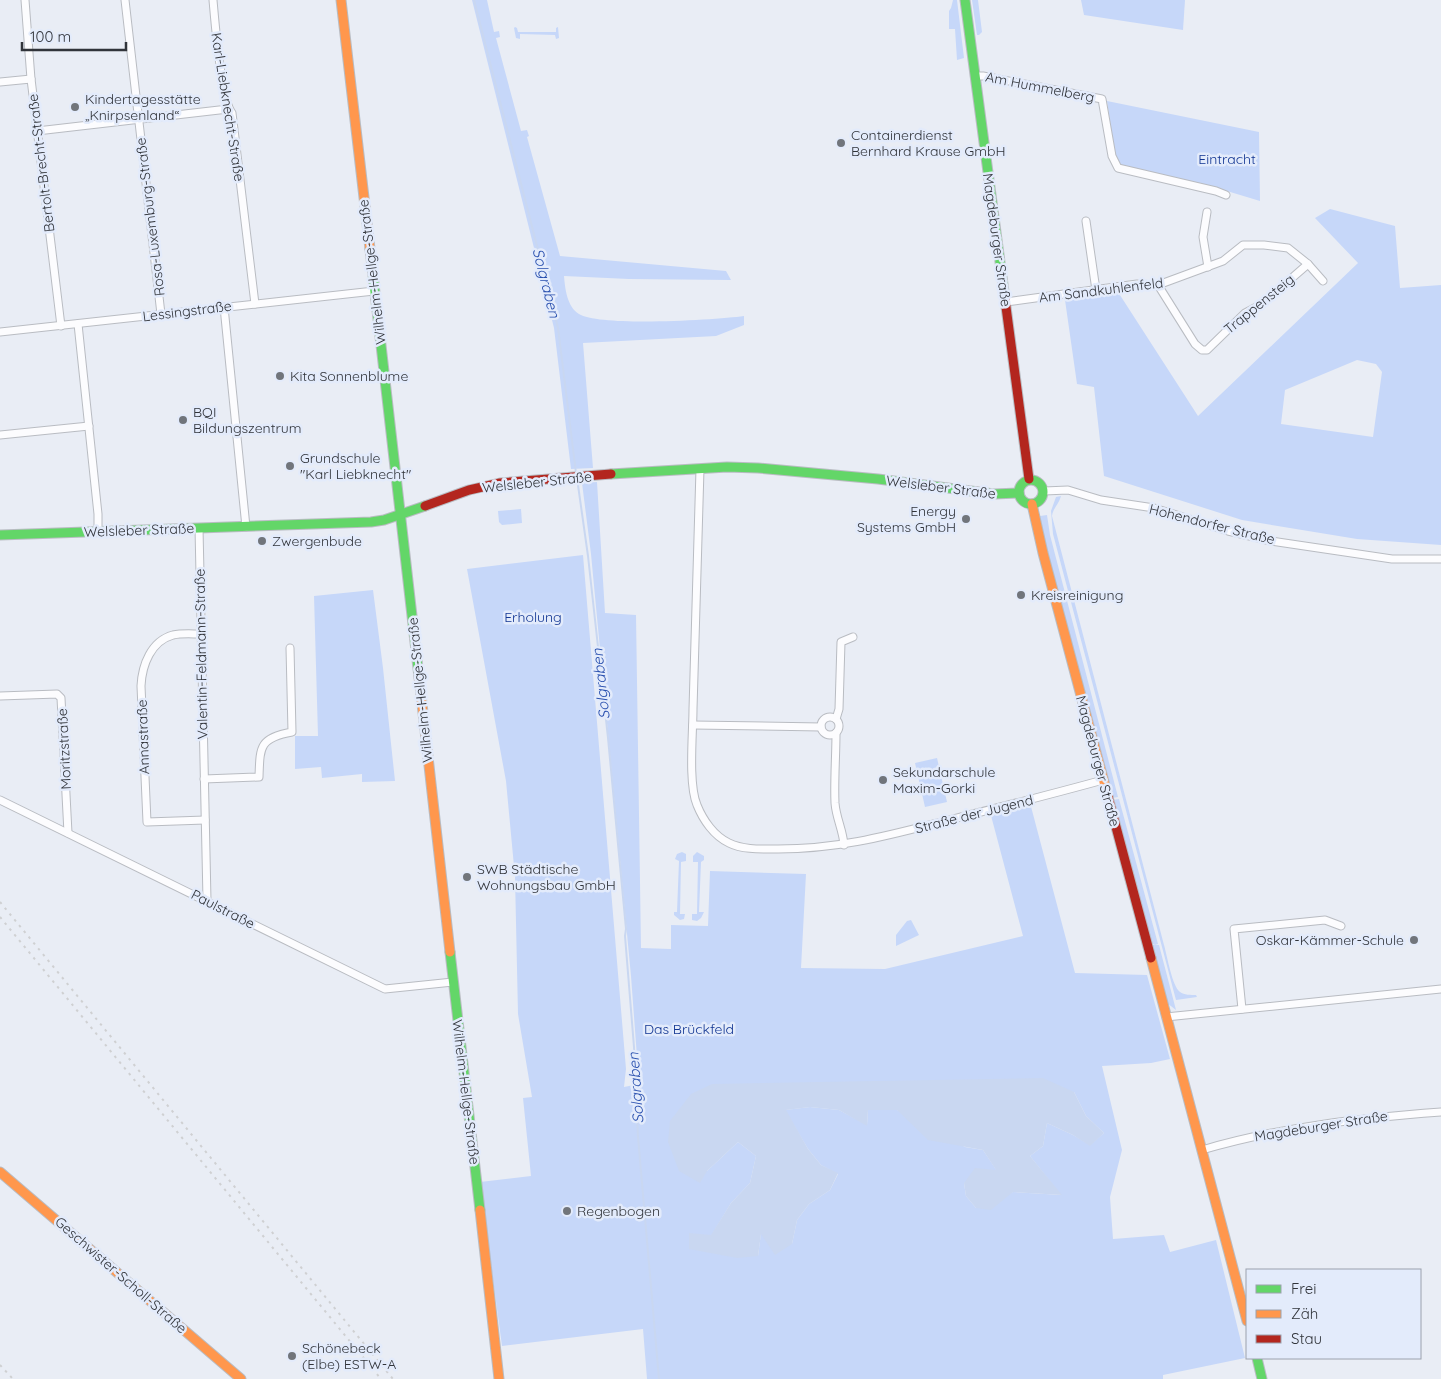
<svg xmlns="http://www.w3.org/2000/svg" width="1441" height="1379" font-family="Quicksand,sans-serif">
  <style>
    .green { fill: #c6d7f9; fill-rule: evenodd }
    .water { fill: #c9d7f1 }
    .lines { fill: none; stroke-linecap: round; stroke-linejoin: round }
    .stream { stroke: #c9d7f1; stroke-width: 2 }
    .street-casing { stroke: #b9bcc2; stroke-width: 9 }
    .fast-casing { stroke: #b9bcc2; stroke-width: 11 }
    .slow-casing { stroke: #b9bcc2; stroke-width: 11 }
    .jam-casing { stroke: #b9bcc2; stroke-width: 11 }
    .street { stroke: #fcfcfe; stroke-width: 7 }
    .fast { stroke: #63d668; stroke-width: 9 }
    .slow { stroke: #ff974d; stroke-width: 9 }
    .jam { stroke: #b3261e; stroke-width: 9 }
    .rail { stroke: #cfd0d2; stroke-width: 2; stroke-dasharray: 2.5 5; stroke-linecap: butt }
    .poi-dot { fill: #71757b; stroke: #e3ebfb; stroke-width: 2 }
    .labels { text-anchor: middle; stroke-width: 5; stroke-linejoin: round; paint-order: stroke }
    .street-label { font-size: 14px; fill: #31343a; stroke: #e3ebfb }
    .poi-label { font-size: 14px; fill: #31343a; stroke: #e3ebfb; text-anchor: start }
    .park-label { font-size: 14px; fill: #113592; stroke: #e3ebfb }
    .water-label { font-size: 15px; font-style: italic; fill: #284fae; stroke: #e3ebfb }
  </style>
  <rect width="100%" height="100%" fill="#e9edf5"/>
  <!-- green -->
  <g class="green">
    <path d="M472,0H487L494,32L499,31L500,37L496,38L521,131L527,130L529,136L527,137L560,256L726,271L731,280L629,279L564,276C565,288 567,307 579,314C600,327 715,320 744,316V325L716,336L583,343L593,468L571,469L554,328Z"/>
    <path d="M953,0H957L964,58L957,60L955,29H949V11L951,8Z"/>
    <path d="M972,0H978L982,32L979,35H977Z"/>
    <path d="M1081,0H1185L1183,30L1084,15Z"/>
    <path d="M515,27L517,28L518,32H556V28L558,27L559,38L556,39L555,35L520,34V39L516,38L514,28Z"/>
    <path d="M1107,101L1259,132L1260,201L1217,188L1119,165L1115,156Z"/>
    <path d="M1330,209L1395,226L1400,288L1441,285V545L1357,539L1242,520L1104,476L1094,387L1077,384L1065,300L1118,292L1198,416L1358,263L1315,218ZM1357,360L1376,364L1382,372L1373,437L1281,424L1285,390Z"/>
    <path d="M597,482L605,613L636,615L641,948L671,949V925L708,926L710,871L806,874L801,968L885,969L1023,936L989,808L1029,799L1075,973L1147,975L1170,1059L1151,1063L1102,1066L1122,1150L1110,1197L1113,1239L1164,1235L1170,1252L1216,1240L1245,1358L1163,1375V1379H647L643,1329L502,1346L480,1182L531,1176L523,1098L532,1097L518,1014L515,877L506,781L467,569L583,555L626,1069L624,1087L639,1084L631,976L591,554L582,483ZM712,1084L1074,1092L1086,1116L1104,1133L1090,1145L1073,1135L1047,1123L1043,1146L1030,1156L1061,1195L1013,1192L976,1208L966,1196L964,1183L997,1171L983,1150L965,1147L897,1110H868L867,1125L839,1110L810,1107L785,1110L808,1149L821,1165L838,1174L830,1190L809,1204L797,1220L792,1244L761,1233L758,1256L711,1236L731,1203L750,1183L756,1156L738,1142L707,1171Z"/>
    <path d="M1061,496C1059,504 1053,508 1052,516L1164,945C1167,955 1172,986 1180,992C1184,995 1191,995 1196,995L1197,997L1176,1000L1053,534L1051,511L1056,497Z"/>
    <path d="M521,509L522,523L502,525L499,522L498,511Z"/>
    <path d="M1047,515L1050,535L1118,797L1112,798L1046,549L1040,516Z"/>
    <path d="M373,590L383,668L395,781L362,782V774L322,778L321,767L295,769V736H318L314,596Z"/>
    <path d="M937,758L947,802L925,807L915,763Z"/>
    <path d="M1119,799L1158,944L1155,945H1159L1176,1010L1167,1003L1152,948L1153,945H1155L1151,943L1147,932L1113,800Z"/>
    <path d="M682,852L686,854V861L681,862L680,914H685L684,919L680,920L674,915V912H677L679,861L675,859L677,854Z"/>
    <path d="M697,852L704,856V860L701,862L699,912H704L701,918L697,921L692,920V914H697L698,862H693V856Z"/>
    <path d="M911,920L919,935L896,946V935L907,921Z"/>
  </g>
  <!-- water -->
  <path class="water" d="M1043,1078L1074,1092L1086,1116L1104,1133L1090,1146L1073,1135L1047,1123L1043,1146L1030,1156L1062,1195L1013,1192L991,1210L976,1208L966,1196L964,1183L975,1168L996,1170L983,1150L928,1140L897,1110H868L867,1126L839,1110L810,1107L786,1110L808,1149L821,1165L838,1173L830,1190L809,1204L797,1220L792,1244L775,1255L761,1234L758,1256L737,1258L689,1249V1233L711,1235L731,1203L750,1183L756,1156L738,1142L707,1171L700,1183L679,1171L668,1142L670,1121L691,1094L712,1084Z"/>
  <g class="lines">
    <!-- stream -->
    <g class="stream">
      <path d="M474,0L558,328L576,473"/>
      <path d="M577,478L588,556L608,738L626,929L625,936L634,1047L638,1137L659,1379"/>
    </g>
    <defs>
      <g id="street">
        <path d="M25,0L31,79L61,326"/>
        <path d="M125,0L161,314"/>
        <path d="M213,0C215,23 221,99 232,113L255,304"/>
        <path d="M975,76H983L1102,99L1112,156L1118,168L1216,191L1226,195"/>
        <path d="M0,82L31,79"/>
        <path d="M37,131L228,109"/>
        <path d="M1207,212L1203,237L1208,267"/>
        <path d="M1086,221L1096,290"/>
        <path d="M1158,285L1195,344L1202,350H1207L1245,313L1262,304L1308,264"/>
        <path d="M1006,302L1137,284L1158,285L1223,261L1243,245H1264L1288,248L1308,264L1323,281"/>
        <path d="M224,307L246,527"/>
        <path d="M78,324L98,514V532"/>
        <path d="M0,332L374,291"/>
        <path d="M0,435L89,426"/>
        <path d="M700,469C697,549 695,629 693,709C693,733 688,784 697,805C703,820 714,836 729,843C743,850 762,849 778,849C841,849 890,835 949,820C1001,807 1052,794 1103,780"/>
        <path d="M1044,491L1068,490L1101,500L1154,508L1228,531L1271,541L1392,559H1441"/>
        <path d="M199,528L207,900"/>
        <path d="M201,634C192,634 182,633 173,635C151,641 142,665 141,686L147,822L205,820"/>
        <path d="M0,696L57,694L61,698L68,833"/>
        <circle cx="830" cy="726" r="9"/>
        <path d="M836,719L839,709L841,642L853,637"/>
        <path d="M693,725L821,727"/>
        <path d="M836,733C836,756 834,780 835,803C836,818 843,830 844,845"/>
        <path d="M204,779L259,777C260,747 259,738 292,732L290,648"/>
        <path d="M0,800L385,989L453,982"/>
        <path d="M1242,1009L1234,929L1325,920L1341,926"/>
        <path d="M1166,1017L1441,989"/>
        <path d="M1202,1150C1280,1127 1360,1118 1441,1112"/>
      </g>
      <g id="fast">
        <path d="M965,0L1004,292"/>
        <path d="M370,249L419,677"/>
        <path d="M611,474L727,467L758,468L878,479L994,494L1019,493"/>
        <circle cx="1031" cy="492" r="12"/>
        <path d="M0,535L371,522L384,520L425,506"/>
        <path d="M450,952L480,1210"/>
        <path d="M1257,1358L1262,1379"/>
      </g>
      <g id="slow">
        <path d="M341,0L370,249"/>
        <path d="M1032,504L1043,553L1108,797"/>
        <path d="M419,677L450,952"/>
        <path d="M1151,958L1247,1321"/>
        <path d="M0,1172L241,1379"/>
        <path d="M480,1210L499,1379"/>
      </g>
      <g id="jam">
        <path d="M1004,292L1029,479"/>
        <path d="M425,506L469,490L500,483L611,474"/>
        <path d="M1108,797L1151,958"/>
      </g>
    </defs>
    <!-- street casing -->
    <use href="#street" class="street-casing"/>
    <!-- fast casing -->
    <use href="#fast" class="fast-casing"/>
    <!-- slow casing -->
    <use href="#slow" class="slow-casing"/>
    <!-- jam casing -->
    <use href="#jam" class="jam-casing"/>
    <!-- street -->
    <use href="#street" class="street"/>
    <!-- fast -->
    <use href="#fast" class="fast"/>
    <!-- slow -->
    <use href="#slow" class="slow"/>
    <!-- jam -->
    <use href="#jam" class="jam"/>
    <!-- rail -->
    <g class="rail">
      <path d="M0,902L393,1379"/>
      <path d="M0,917L381,1379"/>
      <path d="M0,1365L13,1379"/>
    </g>
  </g>
  <!-- markers -->
  <g class="poi-dot">
    <circle cx="75" cy="107" r="5"/>
    <circle cx="841" cy="143" r="5"/>
    <circle cx="280" cy="376" r="5"/>
    <circle cx="183" cy="420" r="5"/>
    <circle cx="290" cy="466" r="5"/>
    <circle cx="966" cy="519" r="5"/>
    <circle cx="262" cy="541" r="5"/>
    <circle cx="1021" cy="595" r="5"/>
    <circle cx="883" cy="780" r="5"/>
    <circle cx="467" cy="877" r="5"/>
    <circle cx="1414" cy="940" r="5"/>
    <circle cx="567" cy="1211" r="5"/>
    <circle cx="292" cy="1356" r="5"/>
  </g>
  <g class="labels">
    <!-- street labels -->
    <g class="street-label">
      <text transform="translate(1040 87) rotate(11)" y="5">Am Hummelberg</text>
      <text transform="translate(228 107) rotate(81)" y="5">Karl-Liebknecht-Straße</text>
      <text transform="translate(41 163) rotate(-97)" y="5">Bertolt-Brecht-Straße</text>
      <text transform="translate(150 217) rotate(-97)" y="5">Rosa-Luxemburg-Straße</text>
      <text transform="translate(997 240) rotate(82)" y="5">Magdeburger Straße</text>
      <text transform="translate(372 272) rotate(-97)" y="5">Wilhelm-Hellge-Straße</text>
      <text transform="translate(1101 290) rotate(-7)" y="5">Am Sandkuhlenfeld</text>
      <text transform="translate(1259 304) rotate(-39)" y="5">Trappensteig</text>
      <text transform="translate(187 311) rotate(-7)" y="5">Lessingstraße</text>
      <text transform="translate(537 482) rotate(-6)" y="5">Welsleber Straße</text>
      <text transform="translate(941 487) rotate(7)" y="5">Welsleber Straße</text>
      <text transform="translate(1212 524) rotate(14)" y="5">Hohendorfer Straße</text>
      <text transform="translate(139 530) rotate(-2)" y="5">Welsleber Straße</text>
      <text transform="translate(201 654) rotate(-91)" y="5">Valentin-Feldmann-Straße</text>
      <text transform="translate(420 690) rotate(-96)" y="5">Wilhelm-Hellge-Straße</text>
      <text transform="translate(143 737) rotate(-92)" y="5">Annastraße</text>
      <text transform="translate(64 749) rotate(-93)" y="5">Moritzstraße</text>
      <text transform="translate(1098 761) rotate(75)" y="5">Magdeburger Straße</text>
      <text transform="translate(974 814) rotate(-14)" y="5">Straße der Jugend</text>
      <text transform="translate(223 909) rotate(27)" y="5">Paulstraße</text>
      <text transform="translate(466 1092) rotate(83)" y="5">Wilhelm-Hellge-Straße</text>
      <text transform="translate(1321 1126) rotate(-9)" y="5">Magdeburger Straße</text>
      <text transform="translate(121 1275) rotate(41)" y="5">Geschwister-Scholl-Straße</text>
    </g>
    <!-- poi labels -->
    <g class="poi-label">
      <text x="85" y="104">Kindertagesstätte<tspan x="85" dy="16">„Knirpsenland“</tspan></text>
      <text x="851" y="140">Containerdienst<tspan x="851" dy="16">Bernhard Krause GmbH</tspan></text>
      <text x="290" y="381">Kita Sonnenblume</text>
      <text x="193" y="417">BQI<tspan x="193" dy="16">Bildungszentrum</tspan></text>
      <text x="300" y="463">Grundschule<tspan x="300" dy="16">"Karl Liebknecht"</tspan></text>
      <text x="956" y="516" text-anchor="end">Energy<tspan x="956" dy="16">Systems GmbH</tspan></text>
      <text x="272" y="546">Zwergenbude</text>
      <text x="1031" y="600">Kreisreinigung</text>
      <text x="893" y="777">Sekundarschule<tspan x="893" dy="16">Maxim-Gorki</tspan></text>
      <text x="477" y="874">SWB Städtische<tspan x="477" dy="16">Wohnungsbau GmbH</tspan></text>
      <text x="1404" y="945" text-anchor="end">Oskar-Kämmer-Schule</text>
      <text x="577" y="1216">Regenbogen</text>
      <text x="302" y="1353">Schönebeck<tspan x="302" dy="16">(Elbe) ESTW-A</tspan></text>
    </g>
    <!-- park labels -->
    <g class="park-label">
      <text x="1227" y="164">Eintracht</text>
      <text x="533" y="622">Erholung</text>
      <text x="689" y="1034">Das Brückfeld</text>
    </g>
    <!-- water labels -->
    <g class="water-label">
      <text transform="translate(546 283) rotate(76)" y="5">Solgraben</text>
      <text transform="translate(601 684) rotate(-96)" y="5">Solgraben</text>
      <text transform="translate(636 1088) rotate(-94)" y="5">Solgraben</text>
    </g>
  </g>
  <!-- legend -->
  <rect x="1246" y="1269" width="175" height="90" fill="#e3ebfb" stroke="#9ca2ae"/>
  <rect x="1256" y="1285" width="25" height="8" fill="#63d668" stroke="#9ca2ae"/>
  <text x="1291" y="1294" font-size="15" fill="#31343a">Frei</text>
  <rect x="1256" y="1310" width="25" height="8" fill="#ff974d" stroke="#9ca2ae"/>
  <text x="1291" y="1319" font-size="15" fill="#31343a">Zäh</text>
  <rect x="1256" y="1335" width="25" height="8" fill="#b3261e" stroke="#9ca2ae"/>
  <text x="1291" y="1344" font-size="15" fill="#31343a">Stau</text>
  <!-- scale -->
  <path d="M22 42v8h104v-8" fill="none" stroke="#31343a" stroke-width="2.5"/>
  <text x="30" y="42" font-size="15" fill="#31343a" stroke="#e3ebfb" stroke-width="4" paint-order="stroke">100 m</text>
</svg>
